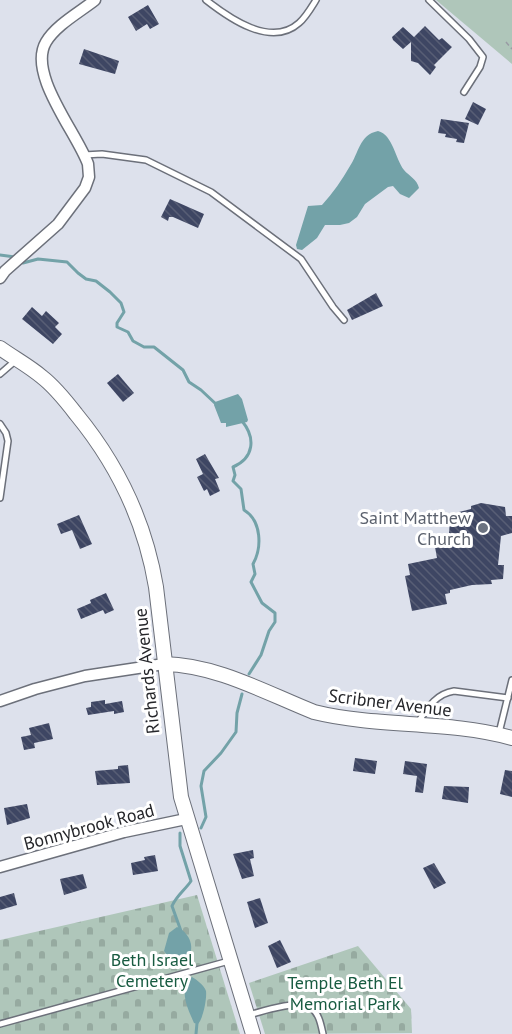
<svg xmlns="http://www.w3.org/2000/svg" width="512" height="1034" font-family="'PT Sans',sans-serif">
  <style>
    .grass { fill: #afc6ba }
    .cemetery { fill: url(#cemetery-stones) }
    .water { fill: #73a2a8 }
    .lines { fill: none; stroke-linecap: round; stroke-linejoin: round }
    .stream { stroke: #73a2a8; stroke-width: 3 }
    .building { fill: url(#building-back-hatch) }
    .service-casing { stroke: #6c707a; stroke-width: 8 }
    .minor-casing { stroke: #6c707a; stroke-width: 13 }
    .tertiary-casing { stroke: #6c707a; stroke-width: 16 }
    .path { stroke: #999ba4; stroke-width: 1.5; stroke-dasharray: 4.5 3; stroke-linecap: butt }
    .service { stroke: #fff; stroke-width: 5 }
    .minor { stroke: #fff; stroke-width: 10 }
    .tertiary { stroke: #fff; stroke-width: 14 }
    .worship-dot { fill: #6b7280; stroke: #fff; stroke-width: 2 }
    .labels { text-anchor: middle; stroke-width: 6; stroke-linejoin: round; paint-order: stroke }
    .worship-label { font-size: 18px; fill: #5b616d; stroke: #fff; text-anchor: end }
    .street-label { font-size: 18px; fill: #25262a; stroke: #fff }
    .park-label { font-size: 18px; fill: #185b41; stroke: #fff }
  </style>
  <defs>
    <pattern id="cemetery-stones" width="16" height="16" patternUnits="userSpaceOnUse" patternTransform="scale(1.5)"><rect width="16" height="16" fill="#afc6ba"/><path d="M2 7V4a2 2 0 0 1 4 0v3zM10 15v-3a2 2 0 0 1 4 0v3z" fill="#96aaa0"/></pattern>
    <pattern id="building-back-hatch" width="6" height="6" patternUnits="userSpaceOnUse" patternTransform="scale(1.5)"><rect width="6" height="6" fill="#3e4663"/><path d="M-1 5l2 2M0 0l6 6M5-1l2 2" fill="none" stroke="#585e75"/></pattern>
  </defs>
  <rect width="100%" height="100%" fill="#dde1ec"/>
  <!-- grass -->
  <path class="grass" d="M436,0H512V64Z"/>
  <!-- cemetery -->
  <g class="cemetery">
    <path d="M197,895L240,1034H0V940Z"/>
    <path d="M358,946L411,1009L412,1033L265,1034L249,983Z"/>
  </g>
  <!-- water -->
  <g class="water">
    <path d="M378,131C393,135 395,158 404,170C409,176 417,179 419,188L409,198L400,194L393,186L388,187L365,204L357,217L349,223L340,225H325L317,238L302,250L297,249L296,245L308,206L322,205C333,193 342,180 350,166C359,153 359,135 378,131Z"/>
    <path d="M238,394L242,399L248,420L247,422L226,427V423H221L214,405L215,402Z"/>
    <path d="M177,927C188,932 195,945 189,956L180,961L170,959L164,951L169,933Z"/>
    <path d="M192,977C197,980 204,985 206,991C207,999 203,1019 198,1024L194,1023C188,1009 181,996 187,981Z"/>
  </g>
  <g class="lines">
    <!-- stream -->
    <g class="stream">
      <path d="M0,255L15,257"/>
      <path d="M23,263L38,259L67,262L78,273L86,279L96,281L110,292L121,303L124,312L117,323V327L128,332L133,341L144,347H154L183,370L189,382L201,390L217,405"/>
      <path d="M242,421C256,438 254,458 233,467L235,475L233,481L241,489L244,510C262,521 262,548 253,564L255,574L251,582L262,603L275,613V622L269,631L261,655L249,674"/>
      <path d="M201,828L206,817L201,786L204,771L221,753L236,732L237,713L242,694"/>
      <path d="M180,833V846L191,881C185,890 177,895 172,906L181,931"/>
      <path d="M185,956L186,966"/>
      <path d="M196,1034L197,1023"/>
    </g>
  </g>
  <!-- building -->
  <g class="building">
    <path d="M148,5L159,24L150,29L147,24L136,31L128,17Z"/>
    <path d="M425,26L439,40L442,38L452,47L434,65L436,67L430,75L418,63L411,61V42L403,49L393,40L392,37L403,27L414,37Z"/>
    <path d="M84,49L119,61L115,74L79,64Z"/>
    <path d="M473,102L486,109L478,125L465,119Z"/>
    <path d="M441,119L469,123L464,143L456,142L457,139L445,137L446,134L438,133Z"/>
    <path d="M170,199L204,214L198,228L173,217H169L168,221L161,217Z"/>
    <path d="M376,293L383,306L352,320L347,310Z"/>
    <path d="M32,307L42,316L46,311L59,323L55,327L62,334L53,344L22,319Z"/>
    <path d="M118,374L134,393L123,402L107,383Z"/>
    <path d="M205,454L219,478L215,479L220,491L210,496L207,489L204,491L197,477L203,474L196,459Z"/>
    <path d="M481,503L505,507L506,516H512V533L501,536L498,565H504L503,579L491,580L492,584L472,585L450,590V593L445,594L447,604L412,611L405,576L410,575L408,564L437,558L433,536L449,533L450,520L457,518L455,513L471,509V506Z"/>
    <path d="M79,515L92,544L80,549L72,530L61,534L57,524Z"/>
    <path d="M106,593L114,610L105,614L103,610L81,619L77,609L91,603L90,600Z"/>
    <path d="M105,700V704L122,701L124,712L114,714V711L88,715L86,708L91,707V702Z"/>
    <path d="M49,723L53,739L34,743L35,748L24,750L21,737L31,735L29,728Z"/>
    <path d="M355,758L377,761L375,774L353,771Z"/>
    <path d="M405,761L427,764L423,793L415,792L417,776L403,774Z"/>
    <path d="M128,765L130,783L97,785L95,771L118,769V766Z"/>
    <path d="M505,770L512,771V797L500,794Z"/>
    <path d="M444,786L469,787L468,803L442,799Z"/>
    <path d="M27,804L30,818L7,825L4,808Z"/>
    <path d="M253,850L254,858L250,859L254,876L242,879L233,854Z"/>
    <path d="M155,855L158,871L133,875L131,863L145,860L144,857Z"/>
    <path d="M434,863L446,883L434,889L423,868Z"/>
    <path d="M83,874L87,888L64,895L60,879Z"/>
    <path d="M14,893L17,905L0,910V897Z"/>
    <path d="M260,898L268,923L255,928L247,902Z"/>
    <path d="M280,940L291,962L277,968L268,946Z"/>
  </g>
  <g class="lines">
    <defs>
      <g id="service">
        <path d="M206,0C229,18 271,48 299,23C306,17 311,8 316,0"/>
        <path d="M429,0L469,39L483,57L480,67L464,92"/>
        <path d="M84,155L102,154L146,160L211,192L301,259L333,307L344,320"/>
        <path d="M0,374L15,361"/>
        <path d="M0,424L6,433L8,441L0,498"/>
        <path d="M417,724C427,709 435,694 454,691L508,698"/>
        <path d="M499,733L512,680"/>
        <path d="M249,1015C263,1011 299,999 311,1008C319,1013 321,1025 323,1034"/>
        <path d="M0,1024L229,961"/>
      </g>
      <g id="minor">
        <path d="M0,278L5,271L58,224L85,188L89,177L88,164C77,133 27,74 46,42C56,25 80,12 95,0"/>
        <path d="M0,701L35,689L85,676L164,664"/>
        <path d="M0,867L124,832L186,819"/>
      </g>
      <g id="tertiary">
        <path d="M0,348C14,358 29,366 42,377C55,387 66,401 76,414C118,465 145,521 156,587L181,797L253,1034"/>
        <path d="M164,664C217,665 266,693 314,712C379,728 447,720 512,738"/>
      </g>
    </defs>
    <!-- service casing -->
    <use href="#service" class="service-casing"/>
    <!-- minor casing -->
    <use href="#minor" class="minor-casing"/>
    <!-- tertiary casing -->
    <use href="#tertiary" class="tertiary-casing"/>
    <!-- path -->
    <path class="path" d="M506,42L512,49"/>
    <!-- service -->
    <use href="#service" class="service"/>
    <!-- minor -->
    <use href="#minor" class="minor"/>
    <!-- tertiary -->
    <use href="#tertiary" class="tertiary"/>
  </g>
  <!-- markers -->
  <circle class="worship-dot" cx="483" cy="528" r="6"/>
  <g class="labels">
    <!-- worship labels -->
    <g class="worship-label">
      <text x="471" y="524">Saint Matthew<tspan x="471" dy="21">Church</tspan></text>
    </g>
    <!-- street labels -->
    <g class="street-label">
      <text transform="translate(147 671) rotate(-96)" y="6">Richards Avenue</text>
      <text transform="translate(390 703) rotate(7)" y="6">Scribner Avenue</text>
      <text transform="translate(89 827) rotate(-15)" y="6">Bonnybrook Road</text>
    </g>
    <!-- park labels -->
    <g class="park-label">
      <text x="152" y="966">Beth Israel<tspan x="152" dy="21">Cemetery</tspan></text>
      <text x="345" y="989">Temple Beth El<tspan x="345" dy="21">Memorial Park</tspan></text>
    </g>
  </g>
</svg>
